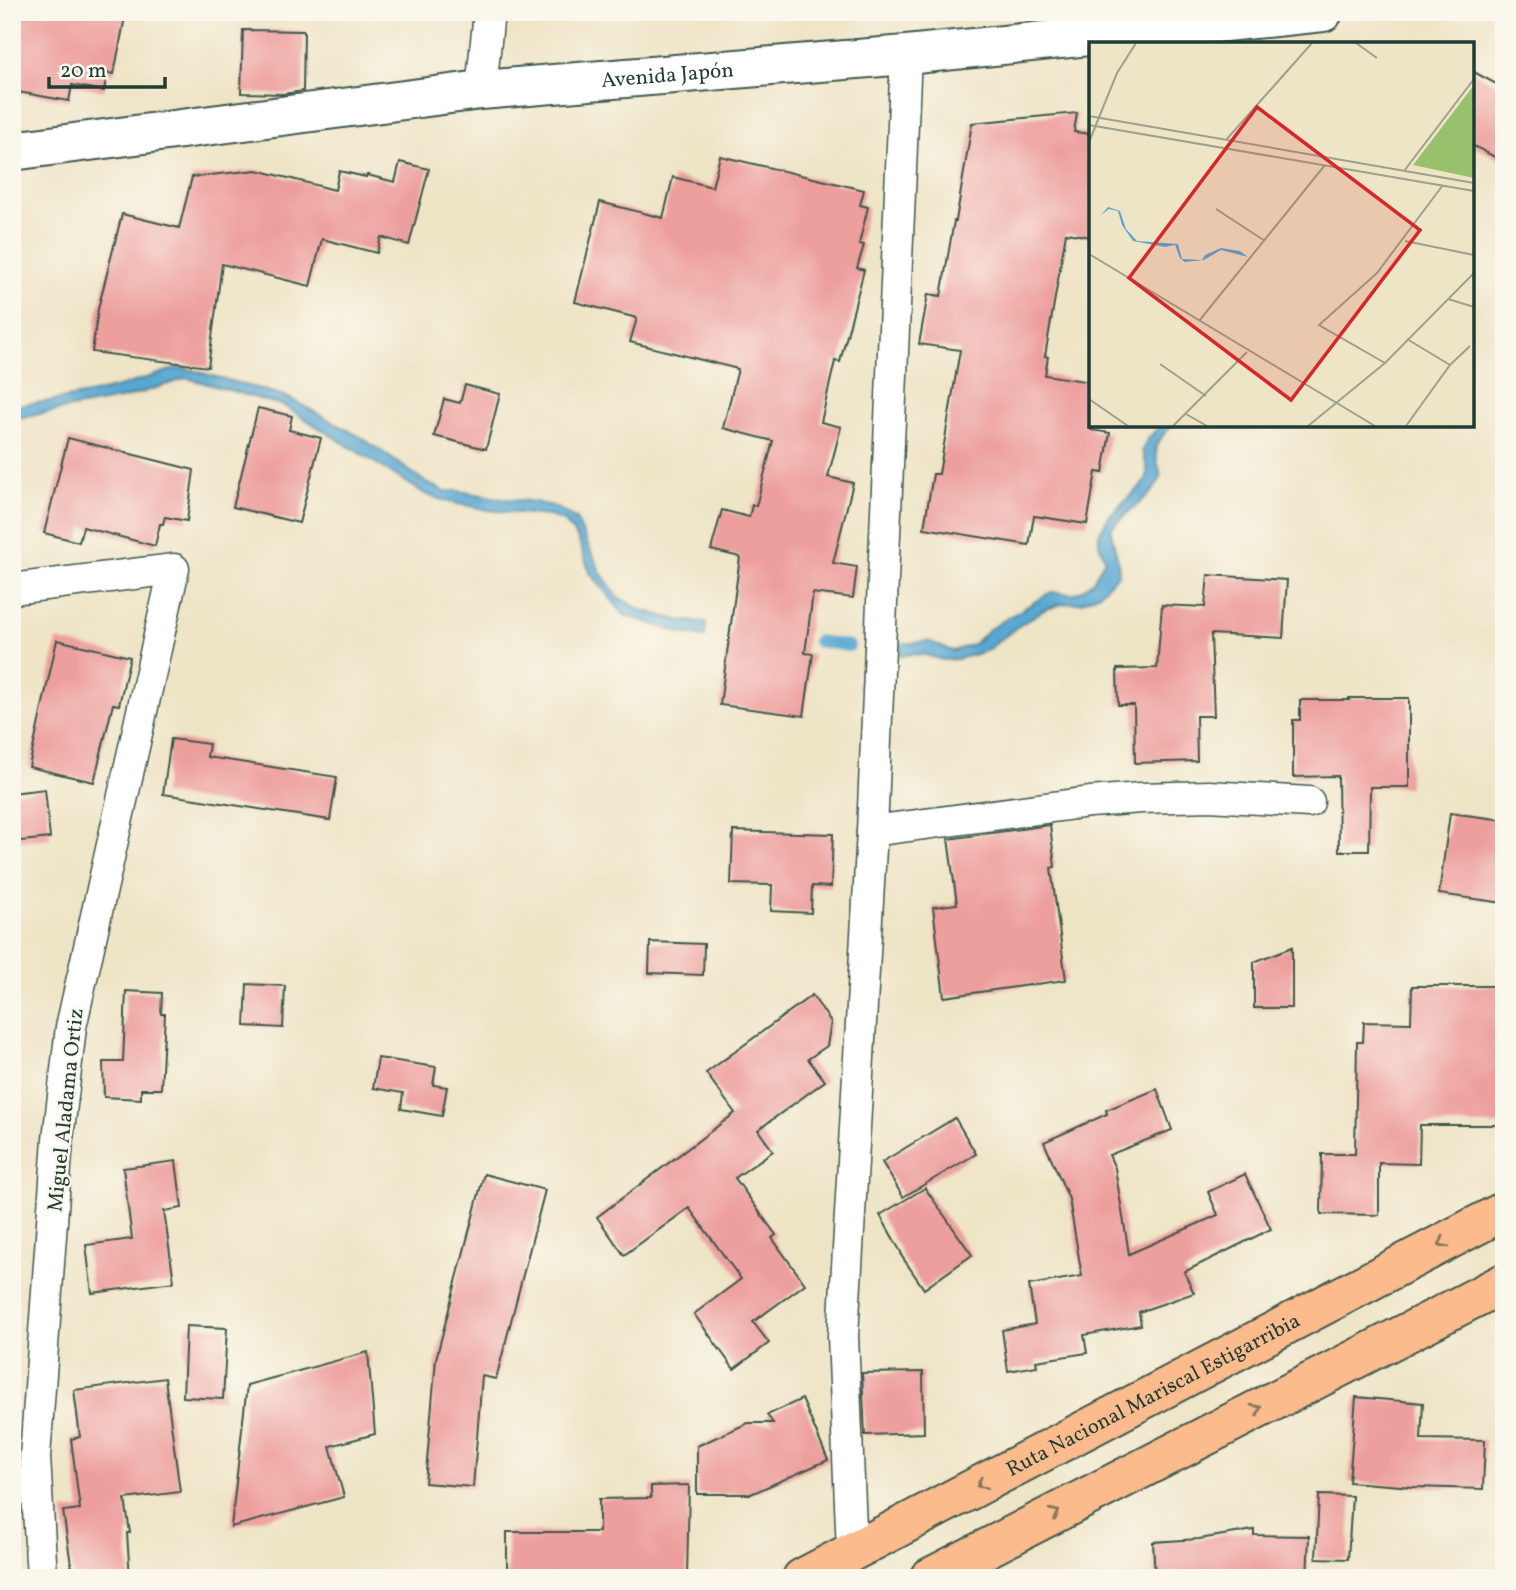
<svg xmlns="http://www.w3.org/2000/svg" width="1516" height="1590" font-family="Vollkorn,serif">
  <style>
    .water { fill: #58a7d2; stroke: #3c7283; stroke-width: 2 }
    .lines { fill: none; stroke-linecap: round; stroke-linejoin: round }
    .stream { stroke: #58a7d2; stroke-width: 12 }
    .building { fill: #ed9f9d }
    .minor-casing { stroke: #3e564a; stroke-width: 33 }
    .tertiary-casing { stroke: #3e564a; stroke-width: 42 }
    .trunk-casing { stroke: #3e564a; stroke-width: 42 }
    .minor { stroke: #fff; stroke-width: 30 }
    .tertiary { stroke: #fff; stroke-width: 38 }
    .trunk { stroke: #fbbb8d; stroke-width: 38 }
    .oneway { stroke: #82765c }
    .labels { text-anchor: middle; stroke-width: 5; stroke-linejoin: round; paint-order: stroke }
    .street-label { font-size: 21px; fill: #1f3d34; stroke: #fbf7ec }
    .inset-road { fill: none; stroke: #9ba18c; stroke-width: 2 }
    .view { fill: #d62828; fill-opacity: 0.15; stroke: #d62828; stroke-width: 3.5 }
    .inset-edge { fill: none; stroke: #1f3d34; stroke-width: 3.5 }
  </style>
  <rect width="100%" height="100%" fill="#fbf7ec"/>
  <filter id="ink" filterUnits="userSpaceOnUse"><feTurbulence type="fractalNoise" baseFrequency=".0143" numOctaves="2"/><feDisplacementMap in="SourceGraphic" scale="14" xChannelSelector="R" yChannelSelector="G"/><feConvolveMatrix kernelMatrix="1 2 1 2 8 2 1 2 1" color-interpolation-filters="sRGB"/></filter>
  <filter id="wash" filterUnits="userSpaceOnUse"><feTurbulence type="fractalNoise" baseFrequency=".00686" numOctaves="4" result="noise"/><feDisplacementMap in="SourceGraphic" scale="28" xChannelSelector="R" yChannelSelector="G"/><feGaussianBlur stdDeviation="1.57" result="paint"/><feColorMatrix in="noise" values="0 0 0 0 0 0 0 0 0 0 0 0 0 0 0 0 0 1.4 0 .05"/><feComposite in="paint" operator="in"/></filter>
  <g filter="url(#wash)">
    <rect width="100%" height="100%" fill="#eee4c6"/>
    <!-- water -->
    <g class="water">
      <path d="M177,368L188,369L285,396L361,437L427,483L444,491H459L504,499L530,501L553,506L565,512L576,519L601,573L618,597L641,610L682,621L706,622L705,637L680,633L624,615L590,573L578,539L564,521L549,516L488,510L449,502L427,495L284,406L187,378L125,398L12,419V406L50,401L89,394L122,386Z"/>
      <path d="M1160,425H1173C1156,441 1153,445 1159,468C1160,472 1161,474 1160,478C1154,498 1123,512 1111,529C1113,546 1119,556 1119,573L1100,593L1082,602L1062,604L1044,610L1017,627L986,651L958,659L942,660L925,655L911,654L900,656L901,644L928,641L953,651L974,644L988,630L1051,592L1074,594L1082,590L1093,581L1105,559L1099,544V534L1110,515L1142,485L1147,478V468L1142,450L1147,440Z"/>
    </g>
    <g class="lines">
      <!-- stream -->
      <path class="stream" d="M818,641L849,646"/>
    </g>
    <g id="blocks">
      <!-- building -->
      <g class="building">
        <path d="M12,12H126L114,74L107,73L104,91L72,85L69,101L12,91Z"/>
        <path d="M243,30L304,31L303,91L283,94L241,93Z"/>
        <path d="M1472,71L1504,88V162L1472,145Z"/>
        <path d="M1077,113L1074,132L1091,134V237L1066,233L1045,356L1048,357L1045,375L1091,382V430L1110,433L1103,473L1096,472L1087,524L1034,516L1029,545L924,528L933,474H939L960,350L919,344L928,294L941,296L954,221H956L972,123Z"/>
        <path d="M720,156L864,190L860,205L868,207L859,244L864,245L857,268L864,270L840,362L835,361L821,422L841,427L828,477L853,483L833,563L857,567L853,598L813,593L805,653L813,654L804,716L720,705L740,557L711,550L722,510L749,517L752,505L756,506L773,441L723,428L738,369L630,342L637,318L575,302L600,202L663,218L673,177L712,187Z"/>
        <path d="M400,162L429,169L409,245L381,237L377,253L322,239L310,286L222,264L208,367L92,352L98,309L122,214L179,228L192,177L257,170L335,190L339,171L366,177L367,175L395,182Z"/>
        <path d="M465,385L500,394L486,449L434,436L444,399L460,403Z"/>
        <path d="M258,408L292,416L289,430L321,438L299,523L233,507Z"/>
        <path d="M68,438L194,470L187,521L165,517L163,524H160L155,546L83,527L79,542L44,533Z"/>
        <path d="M1208,575L1287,580L1283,638L1211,634L1214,716H1196L1197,761L1135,763L1134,705H1118L1117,669L1157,668L1162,605L1205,607Z"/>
        <path d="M57,640L130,657L119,705L113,704L94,782L29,767Z"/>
        <path d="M1349,698H1409V787H1370L1369,851H1339L1338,776L1293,777V720H1300V700H1349Z"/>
        <path d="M171,739L209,744L207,757L337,777L330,820L163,794Z"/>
        <path d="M45,789L50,838L12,842V793Z"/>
        <path d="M1450,813L1504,820V903L1439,894Z"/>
        <path d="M1050,825L1055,867L1051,868L1066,980L944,997L933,907L957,904L948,839Z"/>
        <path d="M733,831L833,834L831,887L812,886L811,913L771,911L772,885L731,884Z"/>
        <path d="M650,942L704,944L703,975L649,973Z"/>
        <path d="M1292,947V1008H1254V962Z"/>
        <path d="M247,984L285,986L283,1028L245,1026Z"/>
        <path d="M1412,986H1504V1125H1420L1419,1164L1379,1163V1215L1321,1214L1322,1154H1355L1357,1042H1363L1364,1022L1411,1023Z"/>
        <path d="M126,991L162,993L161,1014H165L161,1089H141V1099L104,1097L103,1062H123Z"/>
        <path d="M812,995L831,1022L827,1046L808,1059L825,1081L758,1130L773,1151L735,1178L776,1235L772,1238L805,1284L753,1322L769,1343L734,1369L694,1314L741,1279L689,1208L624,1255L597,1217L735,1113L706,1073Z"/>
        <path d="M378,1058L436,1067L433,1085L447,1087L442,1116L401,1109L403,1093L373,1088Z"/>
        <path d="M1157,1089L1172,1130L1109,1155L1115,1168L1129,1254L1218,1215L1208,1192L1245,1174L1271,1229L1184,1272L1194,1293L1139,1312L1141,1325L1084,1335L1087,1353L1036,1361L1037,1366L1008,1371L1002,1330L1035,1324L1029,1285L1082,1276L1069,1199L1044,1142L1107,1114L1106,1110Z"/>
        <path d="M955,1118L976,1154L903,1197L882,1162Z"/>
        <path d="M176,1161L182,1208L164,1211L174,1282L92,1293L86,1245L132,1239L123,1168Z"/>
        <path d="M484,1174L545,1190L496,1379L482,1376L473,1487L425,1483L436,1359Z"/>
        <path d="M925,1188L972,1255L924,1289L901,1255L902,1254L880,1215Z"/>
        <path d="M186,1326L227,1328L223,1399L183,1397Z"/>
        <path d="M368,1352L375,1434L330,1446L344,1497L231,1527L247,1385Z"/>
        <path d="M923,1372L924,1433L865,1435L862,1373Z"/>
        <path d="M165,1378L180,1492L125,1499L130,1533H127L130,1578H73L63,1511L80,1509L71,1439L80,1437L74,1390Z"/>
        <path d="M1356,1397L1423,1403L1421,1439L1485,1440L1483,1489L1414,1487L1349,1482Z"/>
        <path d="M802,1399L828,1460L751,1494H697V1446L748,1423H773L767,1415Z"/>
        <path d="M689,1485L687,1578H507V1532H599V1499L651,1498V1486Z"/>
        <path d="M1319,1495L1352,1496L1348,1559L1316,1558Z"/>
        <path d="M1254,1530V1535L1309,1536L1307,1578H1155L1153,1542L1199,1539Z"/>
      </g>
    </g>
  </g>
  <g filter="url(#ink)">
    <use href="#blocks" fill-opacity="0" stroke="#3e564a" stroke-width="2"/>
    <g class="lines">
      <defs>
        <g id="minor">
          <path d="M481,90L489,12"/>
          <path d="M12,589L174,569L71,1027L58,1139L35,1457L42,1578"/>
          <path d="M872,831L1090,802L1141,798L1209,796L1309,802"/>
          <path d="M852,1552L843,1336L872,831L906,55"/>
        </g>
        <g id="tertiary">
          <path id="s1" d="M12,151L481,90L906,55L1323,12"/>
        </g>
        <g id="trunk">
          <path id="s2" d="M802,1578L1504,1211"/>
          <path d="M929,1578L1504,1283"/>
        </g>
      </defs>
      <!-- minor casing -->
      <use href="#minor" class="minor-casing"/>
      <!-- tertiary casing -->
      <use href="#tertiary" class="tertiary-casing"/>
      <!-- trunk casing -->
      <use href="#trunk" class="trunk-casing"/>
      <!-- minor -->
      <use href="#minor" class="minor"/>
      <!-- tertiary -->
      <use href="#tertiary" class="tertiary"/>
      <!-- trunk -->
      <use href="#trunk" class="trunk"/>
    </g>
    <!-- one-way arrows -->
    <defs><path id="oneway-chevron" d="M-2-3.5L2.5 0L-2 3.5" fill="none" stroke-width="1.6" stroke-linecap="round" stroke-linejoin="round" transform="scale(1.75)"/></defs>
    <g class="oneway">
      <use href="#oneway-chevron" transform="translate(1443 1243) rotate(152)"/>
      <use href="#oneway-chevron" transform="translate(1257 1409) rotate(-27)"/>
      <use href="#oneway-chevron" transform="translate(981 1484) rotate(152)"/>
      <use href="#oneway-chevron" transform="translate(1055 1513) rotate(-27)"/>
    </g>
  </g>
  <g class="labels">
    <!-- street labels -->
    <g class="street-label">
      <text dy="7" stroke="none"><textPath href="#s1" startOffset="660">Avenida Japón</textPath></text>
      <text transform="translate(65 1110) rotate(-84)" y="7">Miguel Aladama Ortiz</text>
      <text dy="7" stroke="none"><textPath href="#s2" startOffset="396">Ruta Nacional Mariscal Estigarribia</textPath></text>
    </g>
  </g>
  <!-- overview -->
  <g transform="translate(1089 42)">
    <rect width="385" height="385" fill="#eee4c6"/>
    <path d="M385,43V136L324,123Z" fill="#98c16e"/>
    <path d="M19,165L31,169L37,187L48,199L89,202L93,217L113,218L116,213L132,206L151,209L159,215L132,208L115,218L96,220L91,216L86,203L76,205L44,199L33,183L29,169L20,167L12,173Z" fill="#58a7d2"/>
    <path class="inset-road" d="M267,1L288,16M0,74L385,141M0,83L385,149M137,98L223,1M0,100L28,31L47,1M315,129L385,37M127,167L176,199M316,199L385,213M0,212L286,384M359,257L385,265M110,279L236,123M318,297L361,323M296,321L230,283L288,231L354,143M71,322L117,354M0,357L39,384M97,372L118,384M84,384L158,310M219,384L296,321L385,231M317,384L361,323L381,304"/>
    <path class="view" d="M168,65L331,188L202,358L40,236Z"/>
    <rect width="385" height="385" class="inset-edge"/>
  </g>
  <!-- margin -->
  <rect width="1516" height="1590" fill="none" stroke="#fbf7ec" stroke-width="42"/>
  <!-- scale -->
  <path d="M49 77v10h116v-10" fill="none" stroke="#1f3d34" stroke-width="3.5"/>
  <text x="60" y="77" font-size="21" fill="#1f3d34" stroke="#fbf7ec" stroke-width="5" paint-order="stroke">20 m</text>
</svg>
